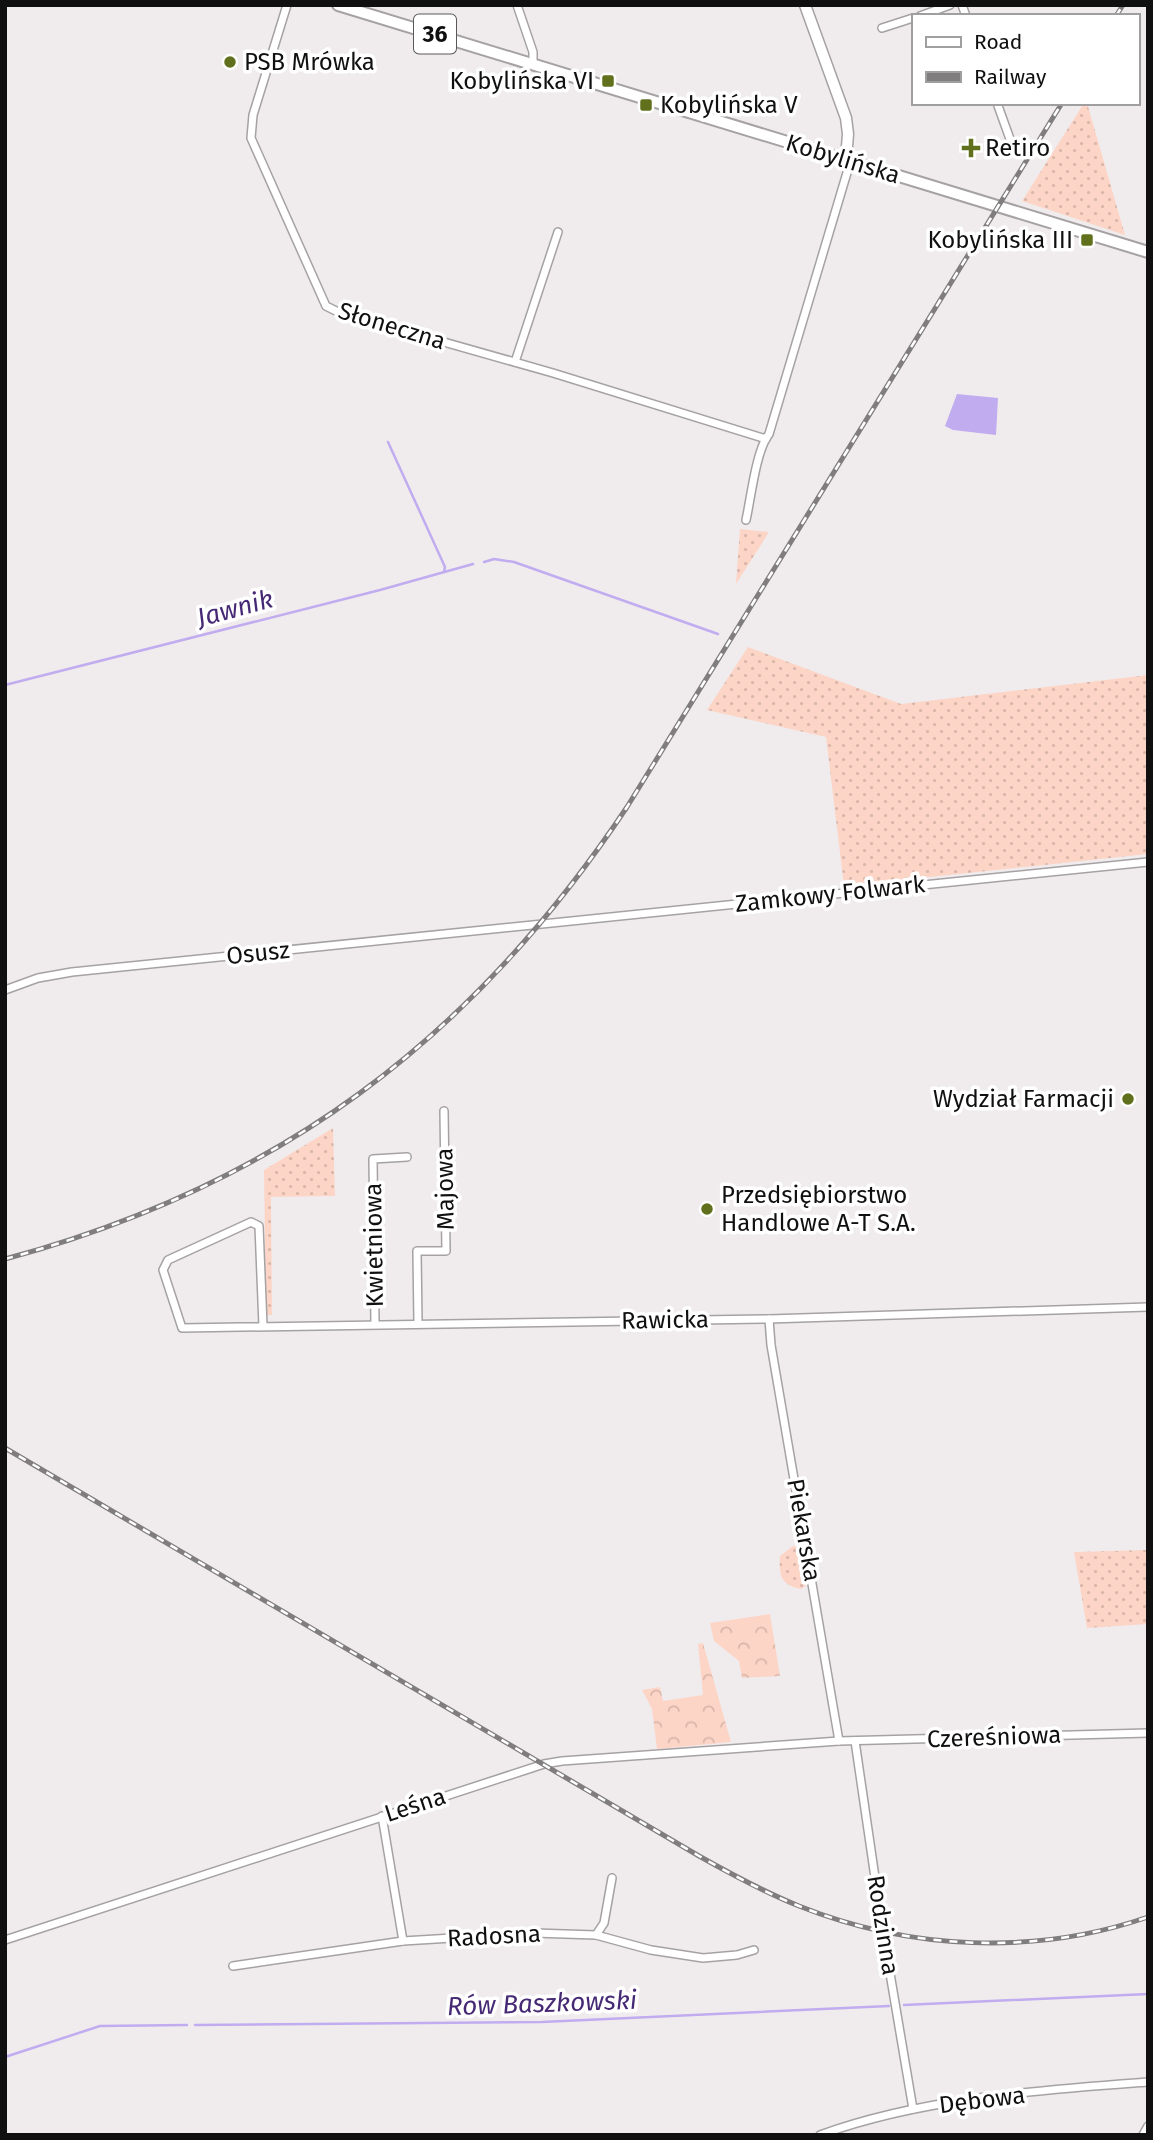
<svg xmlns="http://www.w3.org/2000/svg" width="1153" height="2140" font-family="'Fira Sans',sans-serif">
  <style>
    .grass { fill: url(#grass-dots) }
    .forest { fill: url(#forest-crowns) }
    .water { fill: #c0acef }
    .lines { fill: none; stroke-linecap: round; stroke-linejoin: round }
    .stream { stroke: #c0acef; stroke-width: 2.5 }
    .street-casing { stroke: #a6a2a4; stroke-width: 10 }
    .secondary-casing { stroke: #a6a2a4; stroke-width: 13 }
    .primary-casing { stroke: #a6a2a4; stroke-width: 14 }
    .street { stroke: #fff; stroke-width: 7 }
    .secondary { stroke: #fff; stroke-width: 10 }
    .primary { stroke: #fff; stroke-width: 10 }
    .rail-casing { stroke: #807d7e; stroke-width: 5 }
    .rail { stroke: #fff; stroke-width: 2.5; stroke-dasharray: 8; stroke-linecap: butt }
    .poi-dot { fill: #61701c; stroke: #fff; stroke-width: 2.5 }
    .labels { text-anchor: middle; stroke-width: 7; stroke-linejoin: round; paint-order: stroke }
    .shield { fill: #fff; stroke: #585858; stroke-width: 2 }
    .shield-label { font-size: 23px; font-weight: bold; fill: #111010 }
    .poi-label { font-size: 24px; fill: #111010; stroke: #fff; text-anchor: start }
    .street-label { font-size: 24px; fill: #111010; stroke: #fff }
    .water-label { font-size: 26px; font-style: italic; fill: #462975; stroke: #fff }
  </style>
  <defs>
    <pattern id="grass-dots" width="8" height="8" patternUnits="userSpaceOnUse" patternTransform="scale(1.75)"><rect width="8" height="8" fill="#fdd5c6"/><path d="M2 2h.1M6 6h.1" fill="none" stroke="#d8b6a9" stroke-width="1.8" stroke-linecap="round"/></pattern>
    <pattern id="forest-crowns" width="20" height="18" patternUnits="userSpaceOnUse" patternTransform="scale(1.75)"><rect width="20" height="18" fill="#fdd5c6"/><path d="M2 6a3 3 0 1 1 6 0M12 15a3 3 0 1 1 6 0" fill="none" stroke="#d8b6a9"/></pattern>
  </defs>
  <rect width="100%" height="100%" fill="#f0ecee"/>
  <!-- grass -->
  <g class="grass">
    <path d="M1084,103H1087L1125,235L1022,201Z"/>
    <path d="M740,529L769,532L736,584Z"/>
    <path d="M748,647L901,704L1148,675V854L844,886L826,737L707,710Z"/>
    <path d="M333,1128L335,1196L271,1197L272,1315H266L264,1170Z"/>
    <path d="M793,1546L803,1548L809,1583L801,1589C780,1585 779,1575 780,1556Z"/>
    <path d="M1148,1550V1624L1087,1628L1074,1552Z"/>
  </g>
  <!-- forest -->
  <g class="forest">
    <path d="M770,1614L780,1676L742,1678L739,1661L714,1641L710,1623Z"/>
    <path d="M703,1643L731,1742L657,1749L652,1709L642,1690L660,1687L663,1701L703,1695L698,1644Z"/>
  </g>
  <!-- water -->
  <path class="water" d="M957,394L998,398L996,435L953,430L945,426Z"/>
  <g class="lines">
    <!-- stream -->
    <g class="stream">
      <path d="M388,442L445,567L444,572"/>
      <path d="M484,562L494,559L514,562L718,634"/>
      <path d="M5,685L380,590L473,564"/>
      <path d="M904,2005L1148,1994"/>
      <path d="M195,2025L542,2022L889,2006"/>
      <path d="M5,2057L100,2026L187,2025"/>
    </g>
    <defs>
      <g id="street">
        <path d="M287,5L253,115L251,138L326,306L338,312L553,373L766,439"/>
        <path d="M517,5L533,52V64"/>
        <path d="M962,5L966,16"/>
        <path d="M920,16L950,5"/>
        <path d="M882,28L913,18"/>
        <path d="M997,103L1010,139"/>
        <path d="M515,362L558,232"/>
        <path d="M746,520C751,498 756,450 769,434L849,166L847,160"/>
        <path d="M5,990L38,978L72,972L1148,862"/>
        <path d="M769,1319L771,1345L839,1741"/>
        <path d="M418,1323L417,1251H446L444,1111"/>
        <path d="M375,1324L373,1159L407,1157"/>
        <path d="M263,1326L259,1226L251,1222L168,1260L163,1270L182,1328L769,1319L1148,1307"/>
        <path d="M855,1741L883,1932L913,2109"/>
        <path d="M382,1816L403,1941"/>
        <path d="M596,1935L604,1923L612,1878"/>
        <path d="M5,1940L544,1764L562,1761L839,1741L1148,1733"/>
        <path d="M233,1966L403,1941L534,1933L596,1935L651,1950L703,1958L737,1955L754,1950"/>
        <path d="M820,2135C921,2098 1040,2090 1148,2082"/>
        <path d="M1143,2135L1148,2126"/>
      </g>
      <path id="secondary" d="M805,5L846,118L848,134L846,159"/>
      <path id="primary" d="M338,5L1148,252"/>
    </defs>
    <!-- street casing -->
    <use href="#street" class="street-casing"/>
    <!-- secondary casing -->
    <use href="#secondary" class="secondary-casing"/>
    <!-- primary casing -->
    <use href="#primary" class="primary-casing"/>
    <!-- street -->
    <use href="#street" class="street"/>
    <!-- secondary -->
    <use href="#secondary" class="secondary"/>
    <!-- primary -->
    <use href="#primary" class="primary"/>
    <defs>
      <g id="rail">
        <path d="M1116,16L1123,5"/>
        <path d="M5,1259C277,1186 471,1041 627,807L1062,103"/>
        <path d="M5,1448L699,1856C731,1874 764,1892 799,1906C909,1950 1035,1956 1148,1917"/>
      </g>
    </defs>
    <!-- rail casing -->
    <use href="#rail" class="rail-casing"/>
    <!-- rail -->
    <use href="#rail" class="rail"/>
  </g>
  <!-- markers -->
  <g class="poi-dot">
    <circle cx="230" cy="62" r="7"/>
    <rect x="601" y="74" width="14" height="14" rx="3.5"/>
    <rect x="639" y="98" width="14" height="14" rx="3.5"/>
    <path d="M967.5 137.5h7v7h7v7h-7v7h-7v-7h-7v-7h7z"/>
    <rect x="1080" y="233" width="14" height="14" rx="3.5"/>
    <circle cx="1128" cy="1099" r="7"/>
    <circle cx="707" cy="1209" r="7"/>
  </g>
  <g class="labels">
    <!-- shield labels -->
    <rect class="shield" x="414" y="14.5" width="42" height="39" rx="5"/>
    <g class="shield-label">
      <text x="435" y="42">36</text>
    </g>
    <!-- poi labels -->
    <g class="poi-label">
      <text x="244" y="70">PSB Mrówka</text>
      <text x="594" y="89" text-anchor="end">Kobylińska VI</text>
      <text x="660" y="113">Kobylińska V</text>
      <text x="985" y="156">Retiro</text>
      <text x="1073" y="248" text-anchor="end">Kobylińska III</text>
      <text x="1114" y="1107" text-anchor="end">Wydział Farmacji</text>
      <text x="721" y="1203">Przedsiębiorstwo<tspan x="721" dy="28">Handlowe A-T S.A.</tspan></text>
    </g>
    <!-- street labels -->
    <g class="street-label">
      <text transform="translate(843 159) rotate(17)" y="8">Kobylińska</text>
      <text transform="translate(392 326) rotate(17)" y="8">Słoneczna</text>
      <text transform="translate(830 894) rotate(-6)" y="8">Zamkowy Folwark</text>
      <text transform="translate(258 953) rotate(-6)" y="8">Osusz</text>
      <text transform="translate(445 1189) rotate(-91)" y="8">Majowa</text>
      <text transform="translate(374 1245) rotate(-91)" y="8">Kwietniowa</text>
      <text transform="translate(665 1320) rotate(-1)" y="8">Rawicka</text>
      <text transform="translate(804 1530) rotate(80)" y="8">Piekarska</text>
      <text transform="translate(994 1737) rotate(-2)" y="8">Czereśniowa</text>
      <text transform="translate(415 1805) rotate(-18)" y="8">Leśna</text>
      <text transform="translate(883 1925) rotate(81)" y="8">Rodzinna</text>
      <text transform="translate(494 1936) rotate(-3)" y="8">Radosna</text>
      <text transform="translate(982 2100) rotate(-7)" y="8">Dębowa</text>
    </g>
    <!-- water labels -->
    <g class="water-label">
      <text transform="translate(235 608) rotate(-15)" y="9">Jawnik</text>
      <text transform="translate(542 2003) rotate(-2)" y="9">Rów Baszkowski</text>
    </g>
  </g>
  <!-- border -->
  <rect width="1153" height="2140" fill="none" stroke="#111010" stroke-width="14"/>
  <!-- legend -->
  <rect x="912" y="14" width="228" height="91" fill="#ffffff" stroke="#a09f9f" stroke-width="2"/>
  <rect x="926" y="37" width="35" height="10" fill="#ffffff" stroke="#a09f9f" stroke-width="2"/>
  <text x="974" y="49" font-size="21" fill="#111010">Road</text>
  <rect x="926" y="72" width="35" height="10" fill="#807d7e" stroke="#a09f9f" stroke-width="2"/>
  <text x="974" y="84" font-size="21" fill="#111010">Railway</text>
</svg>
